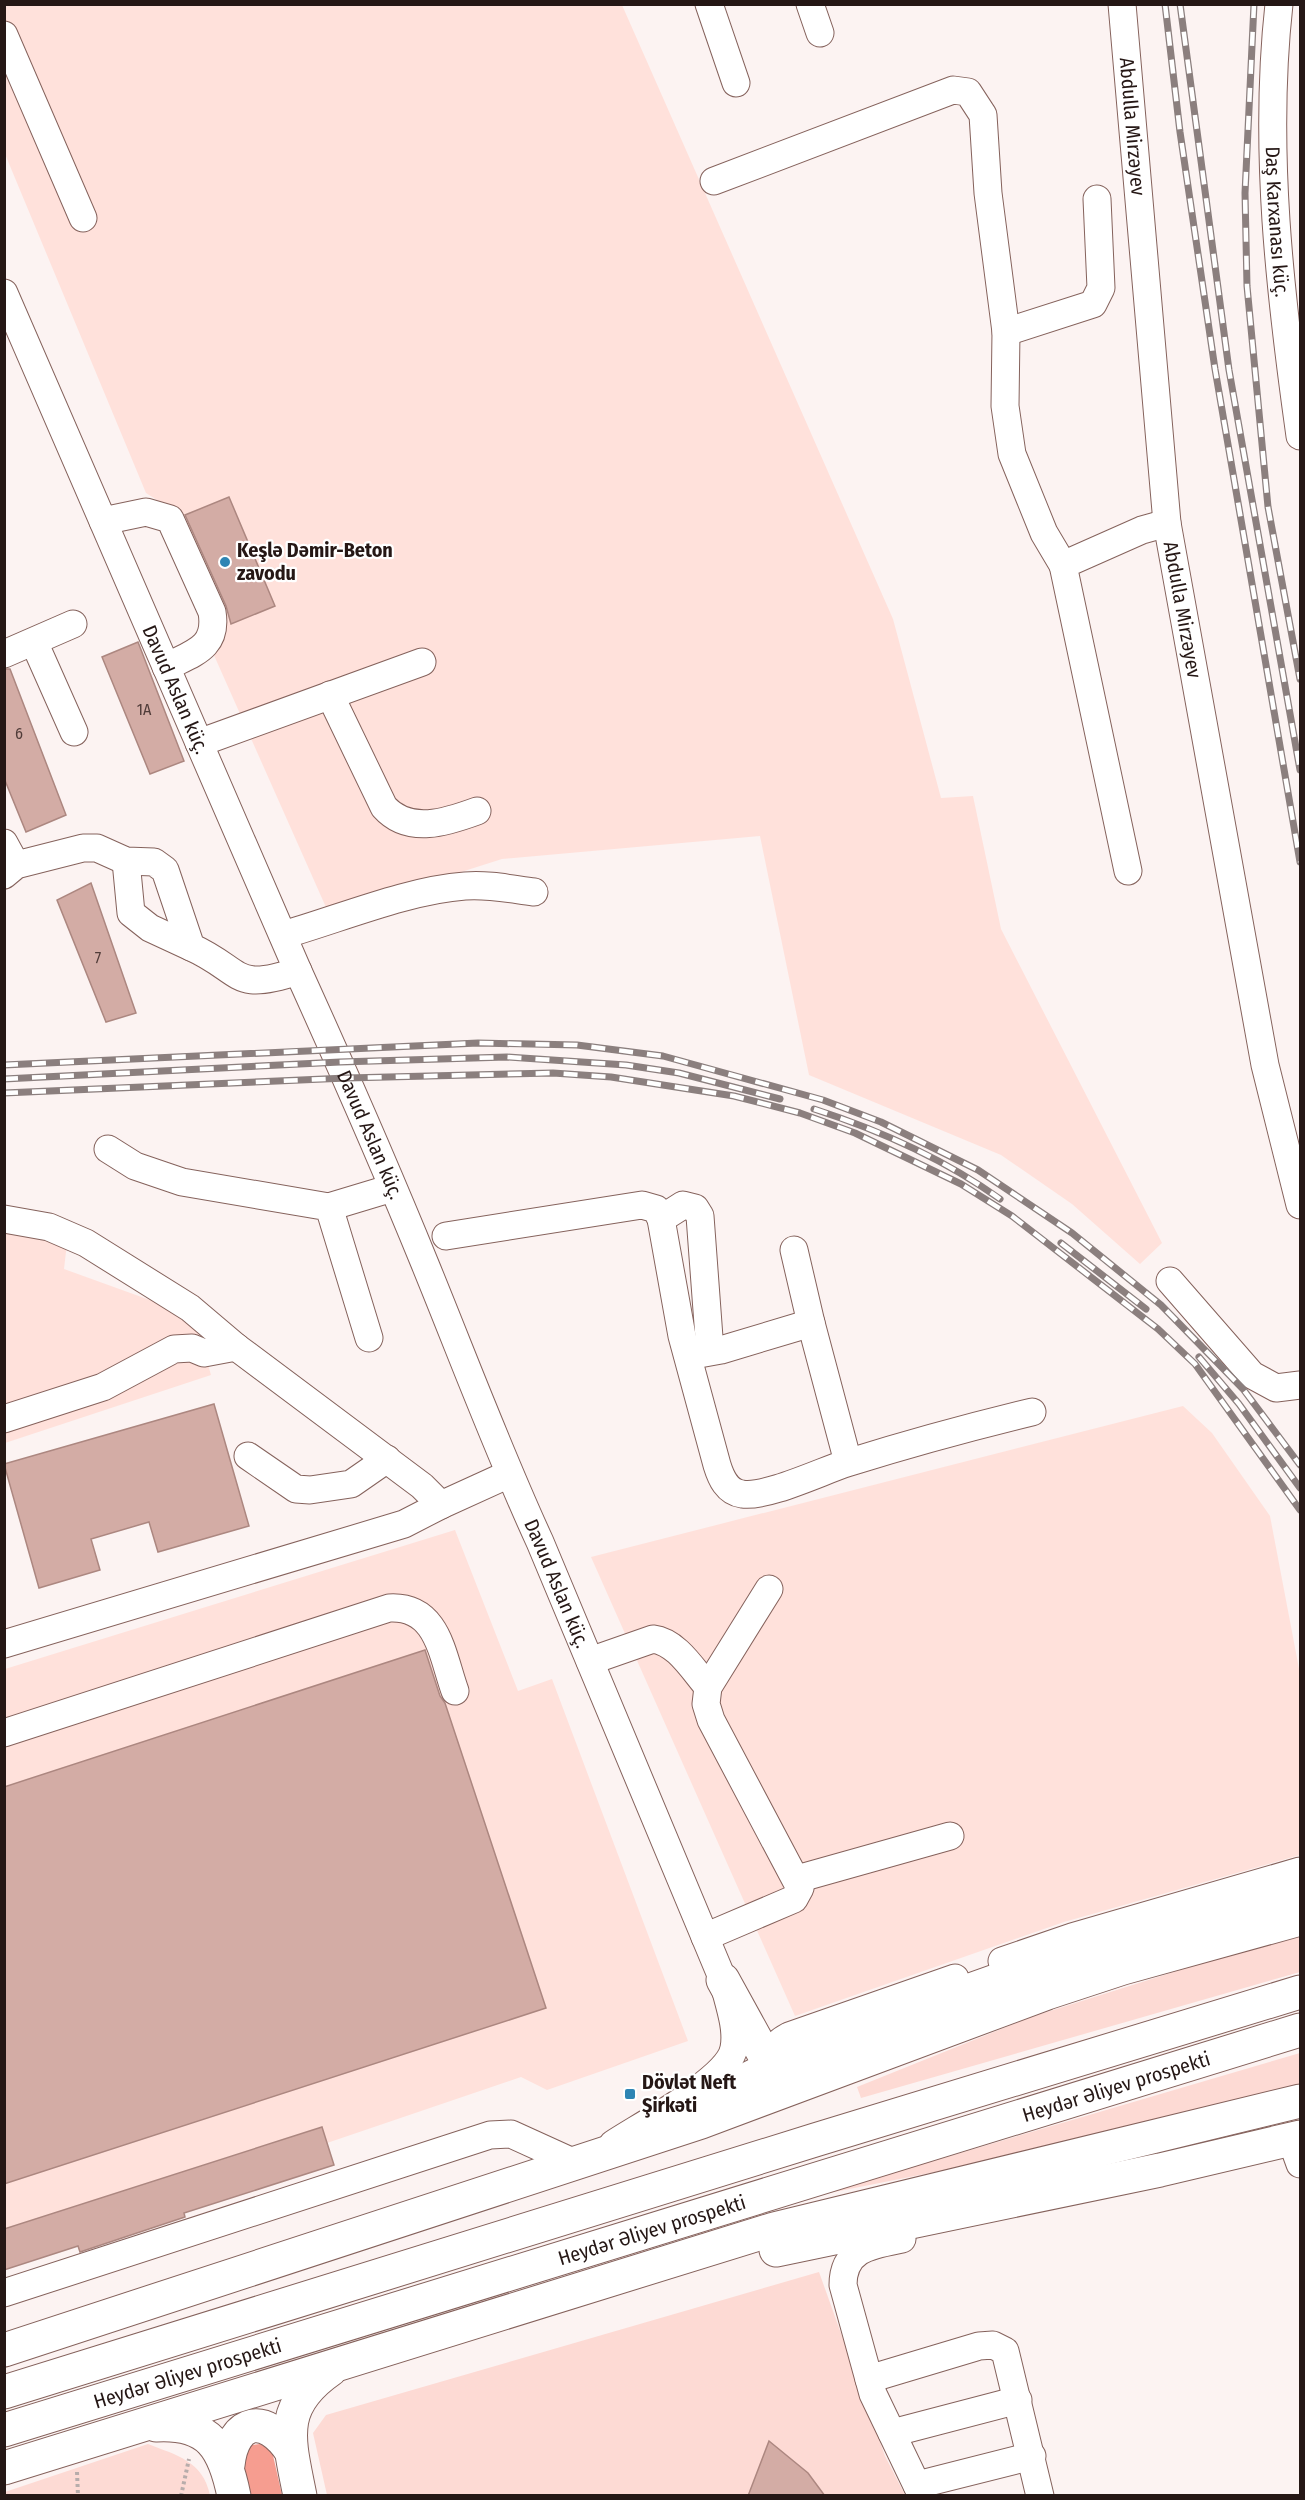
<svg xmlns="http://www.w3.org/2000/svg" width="1305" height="2500" font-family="'Fira Sans Condensed',sans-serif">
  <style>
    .built { fill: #ffe1db }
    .green { fill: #fddad4 }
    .forest { fill: #f69d90 }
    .building { fill: #d3aca5; stroke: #ac8780; stroke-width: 1.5 }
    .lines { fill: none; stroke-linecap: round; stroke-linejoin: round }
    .minor-casing { stroke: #85625c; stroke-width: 29 }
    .major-casing { stroke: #85625c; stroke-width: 35 }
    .highway-casing { stroke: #85625c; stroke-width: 35 }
    .path { stroke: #b7acab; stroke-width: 4; stroke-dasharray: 3 3; stroke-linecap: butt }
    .minor { stroke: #fff; stroke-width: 27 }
    .major { stroke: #fff; stroke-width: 33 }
    .highway { stroke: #fff; stroke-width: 33 }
    .rail-casing { stroke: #8b7f7e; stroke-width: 7 }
    .rail { stroke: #fff; stroke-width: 4.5; stroke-dasharray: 14; stroke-linecap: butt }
    .poi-dot { fill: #2e85b4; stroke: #fff; stroke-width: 2 }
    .labels { text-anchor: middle; stroke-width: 4.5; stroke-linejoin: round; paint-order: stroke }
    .number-label { font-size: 16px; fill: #503c39 }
    .street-label { font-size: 20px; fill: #251715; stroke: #fff }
    .poi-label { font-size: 20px; font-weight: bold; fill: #251715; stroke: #fff; text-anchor: start }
  </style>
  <rect width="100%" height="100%" fill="#fcf3f2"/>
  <!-- built -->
  <g class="built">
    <path d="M4,5H622L893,619L941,798L973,796L1001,929L1162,1243L1140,1264L1072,1204L1001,1155L809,1075L760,836L502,859L329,914L213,653L227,624L182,516L146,493L5,154Z"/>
    <path d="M5,1230L67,1243L64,1269L194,1316L211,1375L5,1443Z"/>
    <path d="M1183,1406L1212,1433L1270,1516L1300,1674V1855L1064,1922L795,2016L591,1557Z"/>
    <path d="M455,1530L518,1691L552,1679L688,2041L547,2090L521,2077L327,2143L321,2127L5,2229V1669Z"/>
  </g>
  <!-- green -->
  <g class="green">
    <path d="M1300,1937V1972L861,2098L857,2087L1031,2017L1196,1965Z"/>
    <path d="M1300,2053V2087L1035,2152L814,2196Z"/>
    <path d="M819,2272L885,2456L905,2495H327L313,2433L326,2415Z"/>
    <path d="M148,2444C176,2455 203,2461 210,2495H5V2492Z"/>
  </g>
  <!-- forest -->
  <path class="forest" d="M260,2444L272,2451L282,2495H249L241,2456L246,2446Z"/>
  <!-- building -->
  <g class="building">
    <path d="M229,497L275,606L231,624L226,606L185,515Z"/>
    <path d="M138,642L184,761L150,774L102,657Z"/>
    <path d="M4,669H10L66,815L26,832L4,778Z"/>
    <path d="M91,883L136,1013L106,1022L57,900Z"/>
    <path d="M214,1404L249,1526L158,1552L149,1522L91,1539L100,1570L39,1588L4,1464Z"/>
    <path d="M425,1650L440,1696L445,1703L546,2008L4,2184V1787Z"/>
    <path d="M322,2127L334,2165L184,2213L185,2217L80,2252L78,2246L4,2270V2229Z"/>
    <path d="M769,2441L808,2473L825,2496H748Z"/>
  </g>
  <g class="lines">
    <defs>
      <g id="minor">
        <path d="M709,4L736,83"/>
        <path d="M810,4L820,33"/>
        <path id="s1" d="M1122,4L1167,523L1265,1065L1300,1205"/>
        <path id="s2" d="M1279,4C1263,148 1280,294 1300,436"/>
        <path d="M4,35L83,218"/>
        <path d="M714,181L953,90L968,92L983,115L988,193L1006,332L1005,406L1012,454L1044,533L1063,565"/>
        <path id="s3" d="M4,293L298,971C342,1068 385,1166 425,1264C463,1357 498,1451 540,1542L723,1980C728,2002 738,2027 734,2048C729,2079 640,2126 613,2144"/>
        <path d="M1006,332L1093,304L1101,288L1097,199"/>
        <path d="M103,521L146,512L170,519L212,612C218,648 193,653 166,667"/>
        <path d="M34,642L74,732"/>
        <path d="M4,654L73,624"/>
        <path d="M330,695L384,807C409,835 447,822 477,811"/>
        <path d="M199,743L422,662"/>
        <path d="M4,843L16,865"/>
        <path d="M126,861L131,913L150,928L191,947"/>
        <path d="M1128,871L1063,565L1142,530L1167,523"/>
        <path d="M4,875L16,865L83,848H97L126,861L154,862L165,870L191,947C244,971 232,993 298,971"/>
        <path d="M283,935C339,919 408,890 465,886C488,884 511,889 534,892"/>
        <path d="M108,1149L135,1166L182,1182L329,1207L369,1338"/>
        <path d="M329,1207L392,1188"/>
        <path d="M4,1219L49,1227L86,1243L190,1308L236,1347L422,1486L441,1505L509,1474"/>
        <path d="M661,1219L683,1205L695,1208L700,1216L710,1351"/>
        <path d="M446,1236L642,1205L656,1209L661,1219L682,1336L717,1465C721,1478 727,1492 742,1494C766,1498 822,1471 847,1463C908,1444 970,1427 1032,1412"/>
        <path d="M1170,1281L1252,1375L1276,1388L1300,1385"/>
        <path d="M811,1323L848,1462"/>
        <path d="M688,1356L721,1350L811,1323L794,1250"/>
        <path d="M4,1419L103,1387L174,1349L192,1348L204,1353L236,1347"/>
        <path d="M248,1456L296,1489L310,1490L351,1484L387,1459"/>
        <path d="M4,1644L404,1524L441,1505"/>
        <path d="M590,1661L653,1639C677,1642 693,1670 708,1687"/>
        <path d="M4,1733L389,1608C438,1605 442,1655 455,1691"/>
        <path d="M797,1879L950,1836"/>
        <path d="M705,1937L794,1899L800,1888L711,1720L706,1704L708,1687L769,1589"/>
        <path d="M1002,1961L1072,1937L1300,1871"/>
        <path d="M771,2067C770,2050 774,2044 789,2036L955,1978"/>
        <path d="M1291,2139L1300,2164"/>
        <path d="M902,2239C872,2245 843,2248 843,2285L873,2394L922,2496"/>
        <path d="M4,2293L490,2135L511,2134L577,2164"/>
        <path d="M869,2379L979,2346L993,2345L1005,2351L1040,2496"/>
        <path d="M892,2433L1018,2400"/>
        <path d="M917,2485L1032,2456"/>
      </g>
      <g id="major">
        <path d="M723,1980L771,2067L788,2081"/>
        <path d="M690,2108L793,2056L886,2020L1035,1967L1300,1890"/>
        <path d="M776,2250L1160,2170L1300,2137"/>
        <path d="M4,2350L701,2122L1047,1993L1123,1968L1300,1919"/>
        <path d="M156,2425C209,2422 224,2447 234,2496"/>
        <path d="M228,2465C233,2418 266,2413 291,2451"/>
        <path d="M4,2468L774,2229L1300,2101"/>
        <path d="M300,2496C289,2440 277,2407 330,2370"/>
      </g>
      <g id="highway">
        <path d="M4,2392L815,2140L1300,1992"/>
        <path id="s4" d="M4,2430L1300,2030"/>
      </g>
    </defs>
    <!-- minor casing -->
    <use href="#minor" class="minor-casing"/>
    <!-- major casing -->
    <use href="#major" class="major-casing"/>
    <!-- highway casing -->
    <use href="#highway" class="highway-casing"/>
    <!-- path -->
    <g class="path">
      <path d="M77,2472L78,2496"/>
      <path d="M181,2496L189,2459"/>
    </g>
    <!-- minor -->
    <use href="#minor" class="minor"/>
    <!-- major -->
    <use href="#major" class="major"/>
    <!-- highway -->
    <use href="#highway" class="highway"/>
    <defs>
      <g id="rail">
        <path d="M1165,4L1180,132L1215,369L1300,862"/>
        <path d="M1180,4L1229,370L1300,770"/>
        <path d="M1254,4L1245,193L1247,286L1268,507L1300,679"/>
        <path d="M4,1065L478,1043L577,1045L663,1056L823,1100L881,1122L978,1170L1072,1233L1161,1305L1243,1389L1300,1465"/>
        <path d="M4,1079L340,1062L507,1057L626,1065L679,1073L780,1099"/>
        <path d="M4,1093L347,1078L553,1073L611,1077L734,1096L800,1113L855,1133L961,1184L1012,1216L1158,1329L1195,1364L1300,1510"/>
        <path d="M814,1109C879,1130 944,1159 1000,1199"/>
        <path d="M1061,1243L1146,1309"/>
        <path d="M1199,1357L1239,1404L1300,1488"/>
      </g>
    </defs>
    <!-- rail casing -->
    <use href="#rail" class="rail-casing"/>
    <!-- rail -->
    <use href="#rail" class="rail"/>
  </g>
  <!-- markers -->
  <g class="poi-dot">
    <circle cx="225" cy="562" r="6"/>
    <rect x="624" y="2088" width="12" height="12" rx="3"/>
  </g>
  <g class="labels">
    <!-- number labels -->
    <g class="number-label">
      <text x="144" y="715">1A</text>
      <text x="19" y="739">6</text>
      <text x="98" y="963">7</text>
    </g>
    <!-- street labels -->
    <g class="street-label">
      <text dy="7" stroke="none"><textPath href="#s1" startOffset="123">Abdulla Mirzəyev</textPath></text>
      <text dy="7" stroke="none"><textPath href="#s2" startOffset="218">Daş Karxanası küç.</textPath></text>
      <text dy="7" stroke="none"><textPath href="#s1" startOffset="609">Abdulla Mirzəyev</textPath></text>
      <text dy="7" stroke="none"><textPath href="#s3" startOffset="432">Davud Aslan küç.</textPath></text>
      <text dy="7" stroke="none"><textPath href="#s3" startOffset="918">Davud Aslan küç.</textPath></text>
      <text dy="7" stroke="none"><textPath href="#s3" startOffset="1404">Davud Aslan küç.</textPath></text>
      <text dy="7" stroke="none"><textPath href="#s4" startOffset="1164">Heydər Əliyev prospekti</textPath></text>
      <text dy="7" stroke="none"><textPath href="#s4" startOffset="678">Heydər Əliyev prospekti</textPath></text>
      <text dy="7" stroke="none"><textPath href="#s4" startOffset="192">Heydər Əliyev prospekti</textPath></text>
    </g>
    <!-- poi labels -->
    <g class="poi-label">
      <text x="237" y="557">Keşlə Dəmir-Beton<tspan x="237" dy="23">zavodu</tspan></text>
      <text x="642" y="2089">Dövlət Neft<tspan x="642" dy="23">Şirkəti</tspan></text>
    </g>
  </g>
  <!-- border -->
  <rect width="1305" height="2500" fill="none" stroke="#251715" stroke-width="12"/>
</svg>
